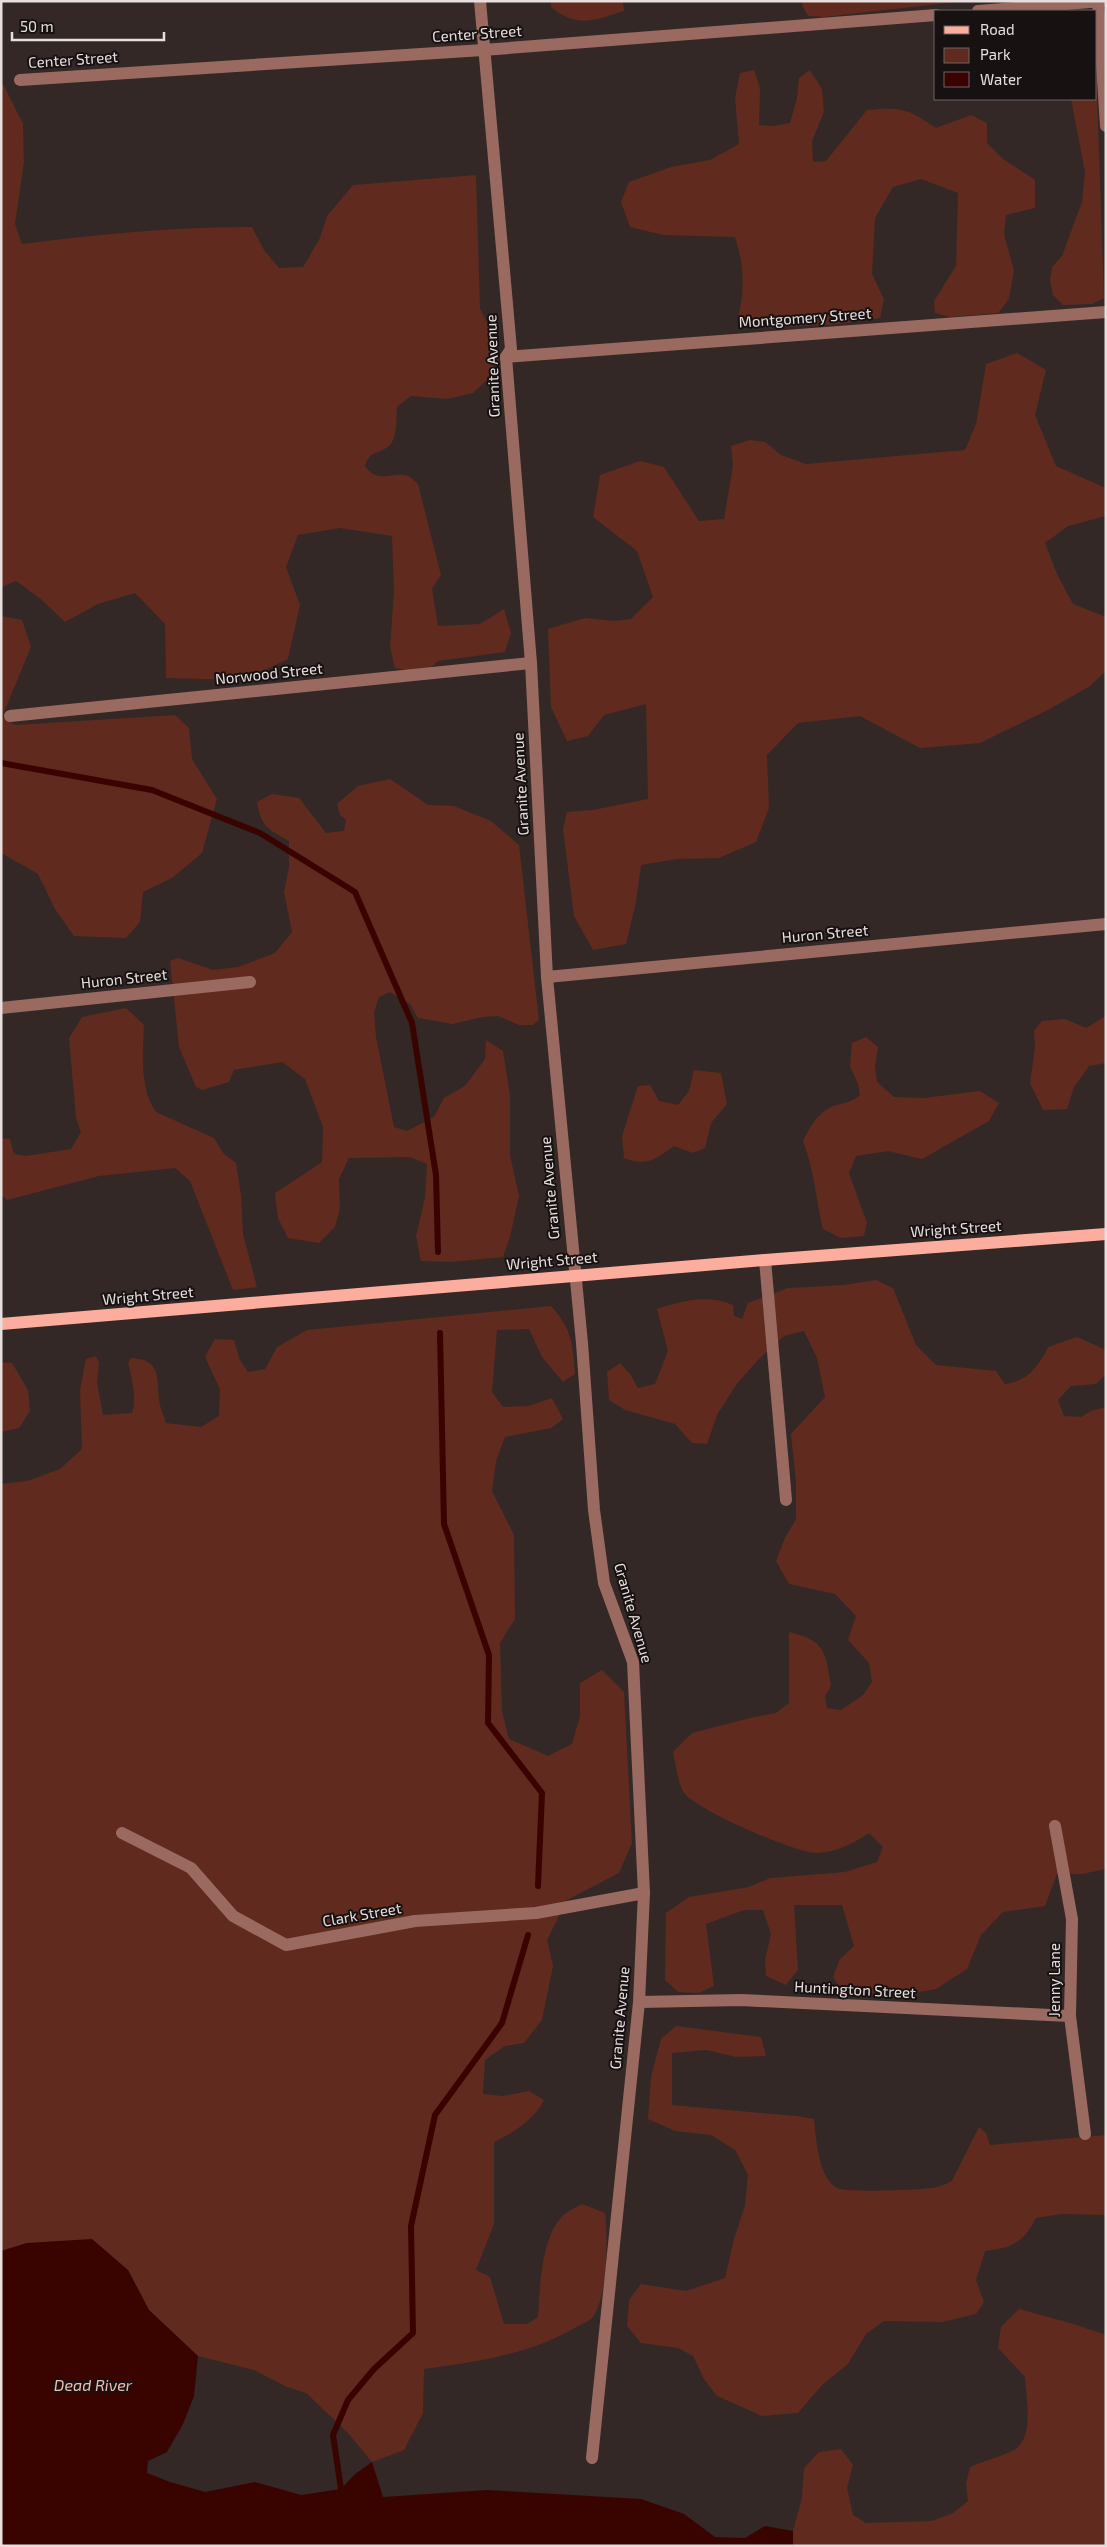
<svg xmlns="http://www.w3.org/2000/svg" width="1107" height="2547" font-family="'Exo 2',sans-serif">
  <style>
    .green { fill: #602a1f }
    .water { fill: #390400 }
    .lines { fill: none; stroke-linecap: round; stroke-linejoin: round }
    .stream { stroke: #390400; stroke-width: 6 }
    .minor { stroke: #9a6a60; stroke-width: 12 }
    .major { stroke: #fdad9d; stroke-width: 12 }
    .labels { text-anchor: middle; stroke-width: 4; stroke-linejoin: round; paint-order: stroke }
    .street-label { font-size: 15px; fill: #e6dfdd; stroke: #171211 }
    .water-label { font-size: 16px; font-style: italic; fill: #f3bbaf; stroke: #171211 }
  </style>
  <rect width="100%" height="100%" fill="#332826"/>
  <!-- green -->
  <g class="green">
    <path d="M551,1H623L624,11C594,20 578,29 551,7Z"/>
    <path d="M803,1H965L824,17L808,16L802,5Z"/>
    <path d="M1096,66L1104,298L1092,304L1063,305L1053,295L1050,280L1052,267L1062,256L1082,202L1085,172L1071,99H1096Z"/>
    <path d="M754,70L760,88L759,125L773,126L790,123L797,98L799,78L810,70L822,89L824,112L812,141L813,162L826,161L867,110C901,107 908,109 936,128L971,115L987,123V143L1003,159L1035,180V208L1006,215L1004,235L1014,270L1009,299L998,313L950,317L935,313L934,301L956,266L958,193L921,179L893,187L875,218L872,274L884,299L880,318L840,324L763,328L738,318C745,291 744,263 735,237L663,235L630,227L621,202L629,182L671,167L710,160L739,144L735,98L740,73Z"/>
    <path d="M1,80L23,124L24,162L15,224L22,244C98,234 175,227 252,227L264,250L279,268L303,267L320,238L327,216L353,185L476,175L480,308L492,334L497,363L490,377L473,393L447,399L411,396L397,407C396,418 398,438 389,446C379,454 369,451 365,466C379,485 391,471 408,476C411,477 415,482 418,484L441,575L432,589L438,626L480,624L504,609L511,633L505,652L438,661L429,669L413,671L395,668L390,647L394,592L392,536L340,528L298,535L286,567L300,605L288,659L244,680L166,678L165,624L135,593L98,604L65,622L42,600L16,581L1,587Z"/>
    <path d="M1017,353L1046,370L1035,415L1056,466L1106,488V516L1068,526L1045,543L1057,574L1073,604L1106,617V671L1090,686L1048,710L980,743L920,748L860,716L798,723L767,755L769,808L756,842L719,858L677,859L641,865L636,902L626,944L593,950L574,916L563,829L567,812L593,810L648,799L646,704L604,715L588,736L567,741L551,707L548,629L585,618L614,621L631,619L653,597L637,551L593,517L600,475L640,461L664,467L699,521L724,519L733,466L731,446L750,440L765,442L781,455L806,464L965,450L976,424L986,364Z"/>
    <path d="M1,616L22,620L31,647L2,717L15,725L175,715L189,728L192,759L217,799L202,853L172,878L143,892L140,922L126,938L74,936L55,909L38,874L1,853Z"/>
    <path d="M390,779L428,805L454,806L491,821L519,845L539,1020L533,1025H519L498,1016L482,1017L453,1024L418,1018L410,1004L390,992L379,997L374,1013L376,1037L394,1127L407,1131L434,1117L444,1098L465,1086L485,1059L486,1040L503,1051L510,1095V1155L519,1196L510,1237L503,1257L451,1262L421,1261L416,1236L425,1198L427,1164L410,1157L349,1158L339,1179L340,1208L335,1227L319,1243L288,1238L278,1218L275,1193L322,1162L323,1127L305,1079L282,1062L234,1070L229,1082L202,1090L196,1087L179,1047L170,961L178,958L213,970L238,967L275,953L292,932L284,892L289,867V841C268,829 261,827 257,802L272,794L299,798L326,833L344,831L346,820L340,815L337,804L358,786Z"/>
    <path d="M126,1008L144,1025C143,1053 139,1088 156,1112L214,1138L224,1154L236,1163L241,1195L243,1234L257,1287L233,1290L190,1181L175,1168L99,1176L7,1200L1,1195V1138L10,1139L14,1154L26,1156L71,1149L81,1132L76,1118L69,1038L82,1017Z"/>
    <path d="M1106,1016V1063L1089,1066L1074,1087L1067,1109L1043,1110L1030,1083L1035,1047L1034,1031L1042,1021L1065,1019L1086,1028Z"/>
    <path d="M866,1037L878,1047L875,1066L877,1082L894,1097L924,1098L980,1091L999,1103L989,1121L922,1159L888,1151L856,1156L849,1173L867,1223L864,1236L841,1238L823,1229C816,1201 814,1168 803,1141C810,1127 816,1115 831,1107C842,1102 851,1104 860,1095L858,1084L850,1066L852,1043Z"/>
    <path d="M694,1070L721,1073L727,1104L711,1123L705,1148L693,1153L674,1146C657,1159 645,1167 624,1158L622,1136L638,1086L650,1085L659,1101L678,1105L689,1091Z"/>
    <path d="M876,1280L893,1288L916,1345L936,1365L996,1371L1005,1384C1028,1381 1038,1367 1048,1347L1077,1337L1106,1350V1374L1096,1384L1071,1386L1058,1400L1064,1416L1081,1417L1091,1411L1106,1407V1869L1082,1874H1057L1045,1906L1003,1912L981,1935L967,1969L936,1989L903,1995L843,1992L833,1977L840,1959L854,1946L842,1905H794L798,1970L786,1985L766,1976L765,1960L771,1934L763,1910H744L706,1924L714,1986L699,1993L678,1992L665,1980L666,1913L689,1897L749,1887L770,1878L845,1872L877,1862L883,1847L869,1833C854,1843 836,1853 816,1853C795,1853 697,1810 684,1793C679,1786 675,1762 673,1752L692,1733L754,1717L776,1713L789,1703V1632C826,1641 825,1651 831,1686L825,1696L827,1708L841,1710L863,1695L872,1682L869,1663L848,1640L856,1616L835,1594L789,1584L776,1561L785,1538L796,1519V1483L791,1434L825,1397L817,1358L804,1331L784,1336L757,1361L736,1385L717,1415L707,1444L692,1443L675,1424L625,1410L609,1400L607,1372L620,1363L630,1374L638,1388L655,1384L668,1351L657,1309C682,1301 707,1294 733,1305L734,1316L742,1319L748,1303L788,1288L844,1285Z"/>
    <path d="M551,1306C572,1329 573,1344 575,1374L563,1382L542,1357L529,1329L497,1330L492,1392L503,1407L529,1406L552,1398L563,1419L551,1428L505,1437L496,1461L492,1491L514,1535L515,1619L500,1643L502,1711L509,1739L548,1756L572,1744L580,1716V1683L602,1670L624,1692L632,1843L619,1873L567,1900L547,1940L553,1966L542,2020L524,2043L505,2046L485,2060L483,2094L503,2096L529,2091L544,2100C534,2120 513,2133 494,2142V2224L476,2270L490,2277L504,2324H527L538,2317C540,2287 541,2234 565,2214C570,2210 576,2207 582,2204L605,2213C608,2236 608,2299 592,2318C589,2321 582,2324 578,2326C533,2354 476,2362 424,2369L423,2413L404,2450L372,2462L347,2432L306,2393L287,2387L254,2370L198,2356L149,2310L128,2270L27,2243L1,2251V1484L27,1481L60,1469L82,1449L80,1390L86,1359L96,1356L99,1363L97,1383L103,1415L132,1413C137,1399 132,1378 128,1363L131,1358C161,1359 157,1378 159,1400C160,1408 164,1416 166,1423L201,1427L219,1416L220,1389L205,1357L215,1339L234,1340L240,1360L248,1372L265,1369L277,1347L307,1330Z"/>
    <path d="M1,1362L12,1363L28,1390L30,1411L19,1428L1,1432Z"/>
    <path d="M676,2026L761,2037L766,2056L736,2057L706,2050L672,2053V2105L796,2116L814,2119C816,2138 818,2177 837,2188C845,2193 926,2190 937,2187C942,2186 947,2183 952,2181L979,2127L986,2133L990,2145L1106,2135V2215L1061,2214L1036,2218C1023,2243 1012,2248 985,2251L976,2280L984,2302L976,2314L942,2322L884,2321L866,2334L848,2364L822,2385L798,2413L762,2416L717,2396L704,2379L693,2356L678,2348L641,2343L627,2326L629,2300L641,2284L686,2291L725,2278L734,2239L745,2206L748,2175L735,2150L711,2135L675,2131L648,2119L651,2077L661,2039Z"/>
    <path d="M1019,2309L1070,2323L1106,2335V2546H793V2531L802,2498L804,2468L819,2452L841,2449L853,2465L847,2488L853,2515L866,2523L932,2521L953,2513L968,2501L966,2484L970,2467C983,2461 997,2458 1010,2452C1036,2442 1026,2399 1025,2377L998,2348L1001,2327Z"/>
  </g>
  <!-- water -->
  <path class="water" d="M92,2239L128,2270L149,2310L198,2356L194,2396L183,2424L167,2452L148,2461L147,2473L170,2482L205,2492L255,2482L301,2495L341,2489L355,2474L372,2462L383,2497L487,2490L641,2499L684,2514L715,2537L745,2538L765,2526L793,2531V2546H1V2251L27,2243Z"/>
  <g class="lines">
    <!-- stream -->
    <g class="stream">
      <path d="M1,763L152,790L260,833L355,892L412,1023L436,1175L438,1252"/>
      <path d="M440,1333L444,1524L489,1655L488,1723L542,1793L538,1886"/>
      <path d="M339,2495L341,2489L333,2435L348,2400L374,2369L413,2333L411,2226L435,2115L502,2023L528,1935"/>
    </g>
    <!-- minor -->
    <g class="minor">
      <path d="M480,1L511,349L506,357L531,663L547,977L582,1343L594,1510L604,1583L633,1662L644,1893L639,2002L592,2458"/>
      <path d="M1098,1L1106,126"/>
      <path d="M978,11L1103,1"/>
      <path d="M20,80L483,50L936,15"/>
      <path d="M506,357L1106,312"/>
      <path d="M10,716L531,663"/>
      <path d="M547,977L1106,924"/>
      <path d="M1,1008L250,982"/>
      <path d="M765,1260L786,1500"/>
      <path d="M1055,1826L1072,1919L1070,2016L1085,2134"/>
      <path d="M122,1833L191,1868L233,1916L286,1945L415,1921L536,1913L644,1893"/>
      <path d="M639,2002L741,2000L1070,2016"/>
    </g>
    <!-- major -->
    <path class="major" d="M1,1324L765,1260L1106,1234"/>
  </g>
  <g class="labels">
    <!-- street labels -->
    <g class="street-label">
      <text transform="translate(477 34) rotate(-4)" y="5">Center Street</text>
      <text transform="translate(73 60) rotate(-4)" y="5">Center Street</text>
      <text transform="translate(805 318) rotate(-4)" y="5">Montgomery Street</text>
      <text transform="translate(493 366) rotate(-92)" y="5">Granite Avenue</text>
      <text transform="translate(269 674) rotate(-6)" y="5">Norwood Street</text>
      <text transform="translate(521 784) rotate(-93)" y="5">Granite Avenue</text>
      <text transform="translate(825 934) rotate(-5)" y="5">Huron Street</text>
      <text transform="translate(124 979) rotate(-6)" y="5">Huron Street</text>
      <text transform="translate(550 1188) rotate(-95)" y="5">Granite Avenue</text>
      <text transform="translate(956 1229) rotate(-4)" y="5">Wright Street</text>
      <text transform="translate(552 1261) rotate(-5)" y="5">Wright Street</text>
      <text transform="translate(148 1296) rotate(-5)" y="5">Wright Street</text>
      <text transform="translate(633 1613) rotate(74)" y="5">Granite Avenue</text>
      <text transform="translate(362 1915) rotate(-10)" y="5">Clark Street</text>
      <text transform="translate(1055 1980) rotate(-90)" y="5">Jenny Lane</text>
      <text transform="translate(855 1990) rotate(3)" y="5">Huntington Street</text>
      <text transform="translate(620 2018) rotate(-85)" y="5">Granite Avenue</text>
    </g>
    <!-- water labels -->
    <g class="water-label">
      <text x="93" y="2391">Dead River</text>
    </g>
  </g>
  <!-- border -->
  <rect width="1107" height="2547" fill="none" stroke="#e6dfdd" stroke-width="5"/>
  <!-- legend -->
  <rect x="934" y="10" width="162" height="90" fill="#171211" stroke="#6a6463"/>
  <rect x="944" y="26" width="25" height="8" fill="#fdad9d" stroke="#6a6463"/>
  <text x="980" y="35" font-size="15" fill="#e6dfdd">Road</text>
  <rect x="944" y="48" width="25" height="15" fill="#602a1f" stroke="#6a6463"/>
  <text x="980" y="60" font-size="15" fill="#e6dfdd">Park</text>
  <rect x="944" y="72" width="25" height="15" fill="#390400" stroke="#6a6463"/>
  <text x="980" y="85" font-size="15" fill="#e6dfdd">Water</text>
  <!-- scale -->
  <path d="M12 32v8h152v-8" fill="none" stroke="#e6dfdd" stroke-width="2.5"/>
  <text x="20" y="32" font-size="15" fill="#e6dfdd" stroke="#171211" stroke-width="4" paint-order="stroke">50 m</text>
</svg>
